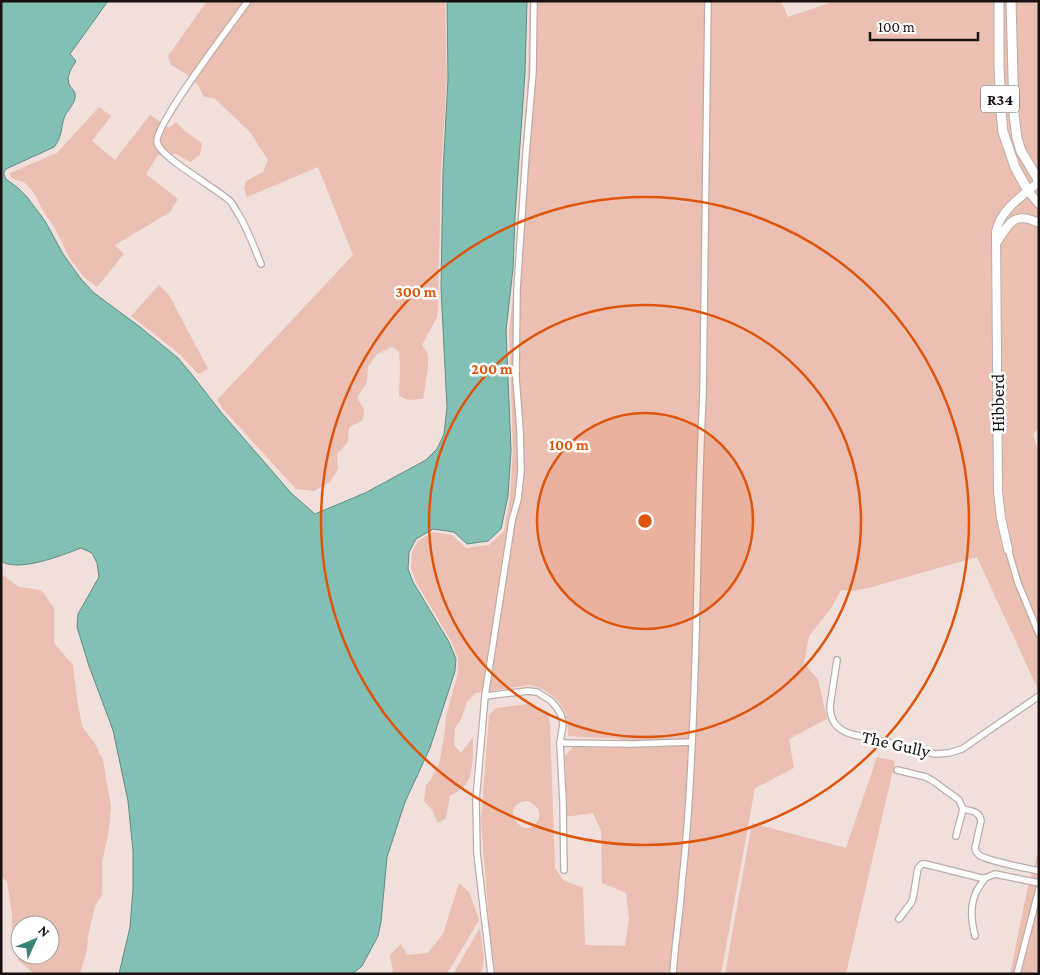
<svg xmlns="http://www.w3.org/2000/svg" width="1040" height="975" font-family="'Crimson Pro',serif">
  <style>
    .green { fill: #ecbfb3; fill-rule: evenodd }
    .water { fill: #82bfb5; stroke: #628b84 }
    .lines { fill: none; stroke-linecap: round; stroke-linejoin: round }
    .minor-casing { stroke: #bcaca8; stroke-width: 8 }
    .tertiary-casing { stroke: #bcaca8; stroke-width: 10 }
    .primary-casing { stroke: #bcaca8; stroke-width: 11 }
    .minor { stroke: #fff; stroke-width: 5.5 }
    .tertiary { stroke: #fff; stroke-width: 8 }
    .primary { stroke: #fff; stroke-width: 9 }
    .ring { fill: none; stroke: #de550c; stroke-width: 2.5 }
    .labels { text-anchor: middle; stroke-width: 5; stroke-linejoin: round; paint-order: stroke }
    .shield { fill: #fff; stroke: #5d5858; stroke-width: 1 }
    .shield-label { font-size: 16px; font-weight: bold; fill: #171110 }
    .street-label { font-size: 18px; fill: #171110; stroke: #fff }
    .centre { fill: #de550c; stroke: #fff; stroke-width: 2.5 }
    .ring-label { font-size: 15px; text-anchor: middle; font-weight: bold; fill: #de550c; stroke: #fff; stroke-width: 5; stroke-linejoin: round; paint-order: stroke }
  </style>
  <rect width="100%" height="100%" fill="#f0dfdb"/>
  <!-- green -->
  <g class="green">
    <path d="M207,1H445L447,79L441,173L438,306L437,317L422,345L428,354V368L423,399L408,400L399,396L400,368L399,351L392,347L377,354L368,367L367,382L357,398L364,409L363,420L349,427L348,442L337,454L338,469L330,482L314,491L296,489L223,409L217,400L353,255L318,167L247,197L244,188L246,181L263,172L268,160L250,132L214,98L204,97L198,85L186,74L171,65L168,56Z"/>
    <path d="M530,1H781L788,17L835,1H1039V428L1033,434L1039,454V692L977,557L872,587L853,591L841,590L832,607L809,636L804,664L818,679L827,719L789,739L794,768L755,788L721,974H493L481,821L489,715L496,708L528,704L548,713L550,726L555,868L563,880L583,888L585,945L625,946L629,920L626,893L602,883L601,831L593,813L572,816H567L565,756L573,747L621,748V739L568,736C568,730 568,722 566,716C562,700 545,688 530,685L475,693L467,702L461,719L455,728L454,745L461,753L473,737C473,749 474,774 466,784C462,789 456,792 450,796L446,818L438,823L432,810L424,801L426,785L430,781L439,764L444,737L446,717L458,672V658L451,641L416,582L411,568L412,552L418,541L433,532L452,535L466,548L489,545L504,531L510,497L513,450L509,331L516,269L518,217L528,73ZM527,801C537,804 543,813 537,822C523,843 497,804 527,801Z"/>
    <path d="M99,107L111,116L92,141L115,160L150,115L169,128L176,122L186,132L202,143L200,155L190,162L176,154L158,155L146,174L178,199L170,212L115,245L124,254L97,287L84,277L70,259L55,228L43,211L34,193L24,182L11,178L10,173L57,153Z"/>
    <path d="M159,285L169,295L208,369L198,374L181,355L131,316Z"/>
    <path d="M1,574L19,587L41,590L54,608V643L73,665L78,706L83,728L94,742L103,760L111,807L108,835L102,862V895L95,906L88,936L87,950L80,974H34L18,960L12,940V914L7,882L2,877L1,874ZM20,925H50V955H20Z"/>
    <path d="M877,757L895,761L846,974H725L752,823L846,848Z"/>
    <path d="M1039,848V974H1010L1027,891Z"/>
    <path d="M459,883L469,892L479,920L447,974H389L393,972L390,955L401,944L407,955L428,953L443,934Z"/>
    <path d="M480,928L484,960L481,974H453Z"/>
  </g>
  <!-- water -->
  <path class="water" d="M1,1H108L70,54L76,61C71,69 65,78 70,86C73,90 76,92 75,97C75,104 67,110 64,118C61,128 62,138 54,147L6,169L4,172V175L6,179L18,188L27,197L45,221L63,254L81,279L94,293L140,327L178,358L193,376L220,411L291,493L315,514L365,493L426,460L437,449L444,434L447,407L441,288L443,172L448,79L447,1H527L525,73L515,217L513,269L506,330L511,450L508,496L501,529L488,541L467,544L454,532L433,529L416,539L409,552L408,569L413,582L449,642L456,659L455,671L430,748L405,802L387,857L381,922L378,936L362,966L352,974H119L130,927L133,889V851L128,801L113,730L89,666L77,627L78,614L99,577L97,563L92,553L81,548C63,555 18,573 1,561Z"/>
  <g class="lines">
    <defs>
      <g id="minor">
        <path d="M248,1C234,21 154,125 157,142C160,158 217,188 231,202C234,206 236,211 239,215C248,230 254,247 261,264"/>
        <path d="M1008,549L1018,583L1039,634"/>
        <path d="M837,660L830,706C830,721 837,730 851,734L935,754L949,753L962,749L1039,696"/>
        <path d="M485,696L528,691L537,692L551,701L557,708L561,715L563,724L560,743L563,801L564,870"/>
        <path d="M560,743L631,744L692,742"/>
        <path d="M897,770L926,777L933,781L959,800L963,809C971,811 980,811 981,821L975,848C976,852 976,852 979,855C987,861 1026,868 1039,871"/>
        <path d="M956,836L963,809"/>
        <path d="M899,919L911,903L913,898L918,868L922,864H925L981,878H985L995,874L1039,883"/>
        <path d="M975,936C972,924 970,907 975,895C977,889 982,883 985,878"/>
        <path d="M491,974L477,853L476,800L485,696L512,521L518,499L521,471L520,430L516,378L517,289L526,154L533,72L534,1"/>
        <path d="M673,974C675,943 680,913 682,883C687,837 690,790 692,743C698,627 697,511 703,395L708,1"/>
        <path d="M1017,974L1039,889"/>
      </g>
      <g id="tertiary">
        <path d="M1028,191L1039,204"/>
        <path d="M997,242C1009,223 1014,211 1039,223"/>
        <path d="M1008,549L1001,518L998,492L996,232C1000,210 1023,195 1039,182"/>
      </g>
      <g id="primary">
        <path d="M999,1V65L1001,112L1003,132L1015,167L1028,191"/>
        <path d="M1011,1L1014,115L1017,138L1021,151L1039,181"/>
      </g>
    </defs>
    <!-- minor casing -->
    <use href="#minor" class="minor-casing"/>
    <!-- tertiary casing -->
    <use href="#tertiary" class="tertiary-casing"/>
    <!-- primary casing -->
    <use href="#primary" class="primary-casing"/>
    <!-- minor -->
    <use href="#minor" class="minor"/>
    <!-- tertiary -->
    <use href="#tertiary" class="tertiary"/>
    <!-- primary -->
    <use href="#primary" class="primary"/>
  </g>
  <!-- distance rings -->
  <circle cx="645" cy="521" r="108" fill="#de550c" fill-opacity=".12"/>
  <g class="ring">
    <circle cx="645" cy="521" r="108"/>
    <circle cx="645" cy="521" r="216"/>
    <circle cx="645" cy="521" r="324"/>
  </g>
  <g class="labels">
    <!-- shield labels -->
    <rect class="shield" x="981" y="85.5" width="38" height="27" rx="4"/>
    <g class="shield-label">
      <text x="1000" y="105">R34</text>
    </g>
    <!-- street labels -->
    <g class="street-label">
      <text transform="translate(998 403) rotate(-90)" y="6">Hibberd</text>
      <text transform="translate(896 744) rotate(13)" y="6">The Gully</text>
    </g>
  </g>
  <circle cx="645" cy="521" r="8" class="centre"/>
  <g class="ring-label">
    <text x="416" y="297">300 m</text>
    <text x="492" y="374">200 m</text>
    <text x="569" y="450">100 m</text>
  </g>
  <!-- border -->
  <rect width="1040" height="975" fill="none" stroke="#171110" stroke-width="5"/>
  <!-- north arrow -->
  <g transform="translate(35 940) rotate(46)"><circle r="24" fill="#ffffff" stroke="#a2a09f"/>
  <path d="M0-4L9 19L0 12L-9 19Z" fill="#3c8178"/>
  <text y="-8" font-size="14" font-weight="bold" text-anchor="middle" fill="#171110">N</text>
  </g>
  <!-- scale -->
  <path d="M870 32v8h108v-8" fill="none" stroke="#171110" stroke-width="2.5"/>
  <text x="878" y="32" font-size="15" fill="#171110" stroke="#ffffff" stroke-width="4" paint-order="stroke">100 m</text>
</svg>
